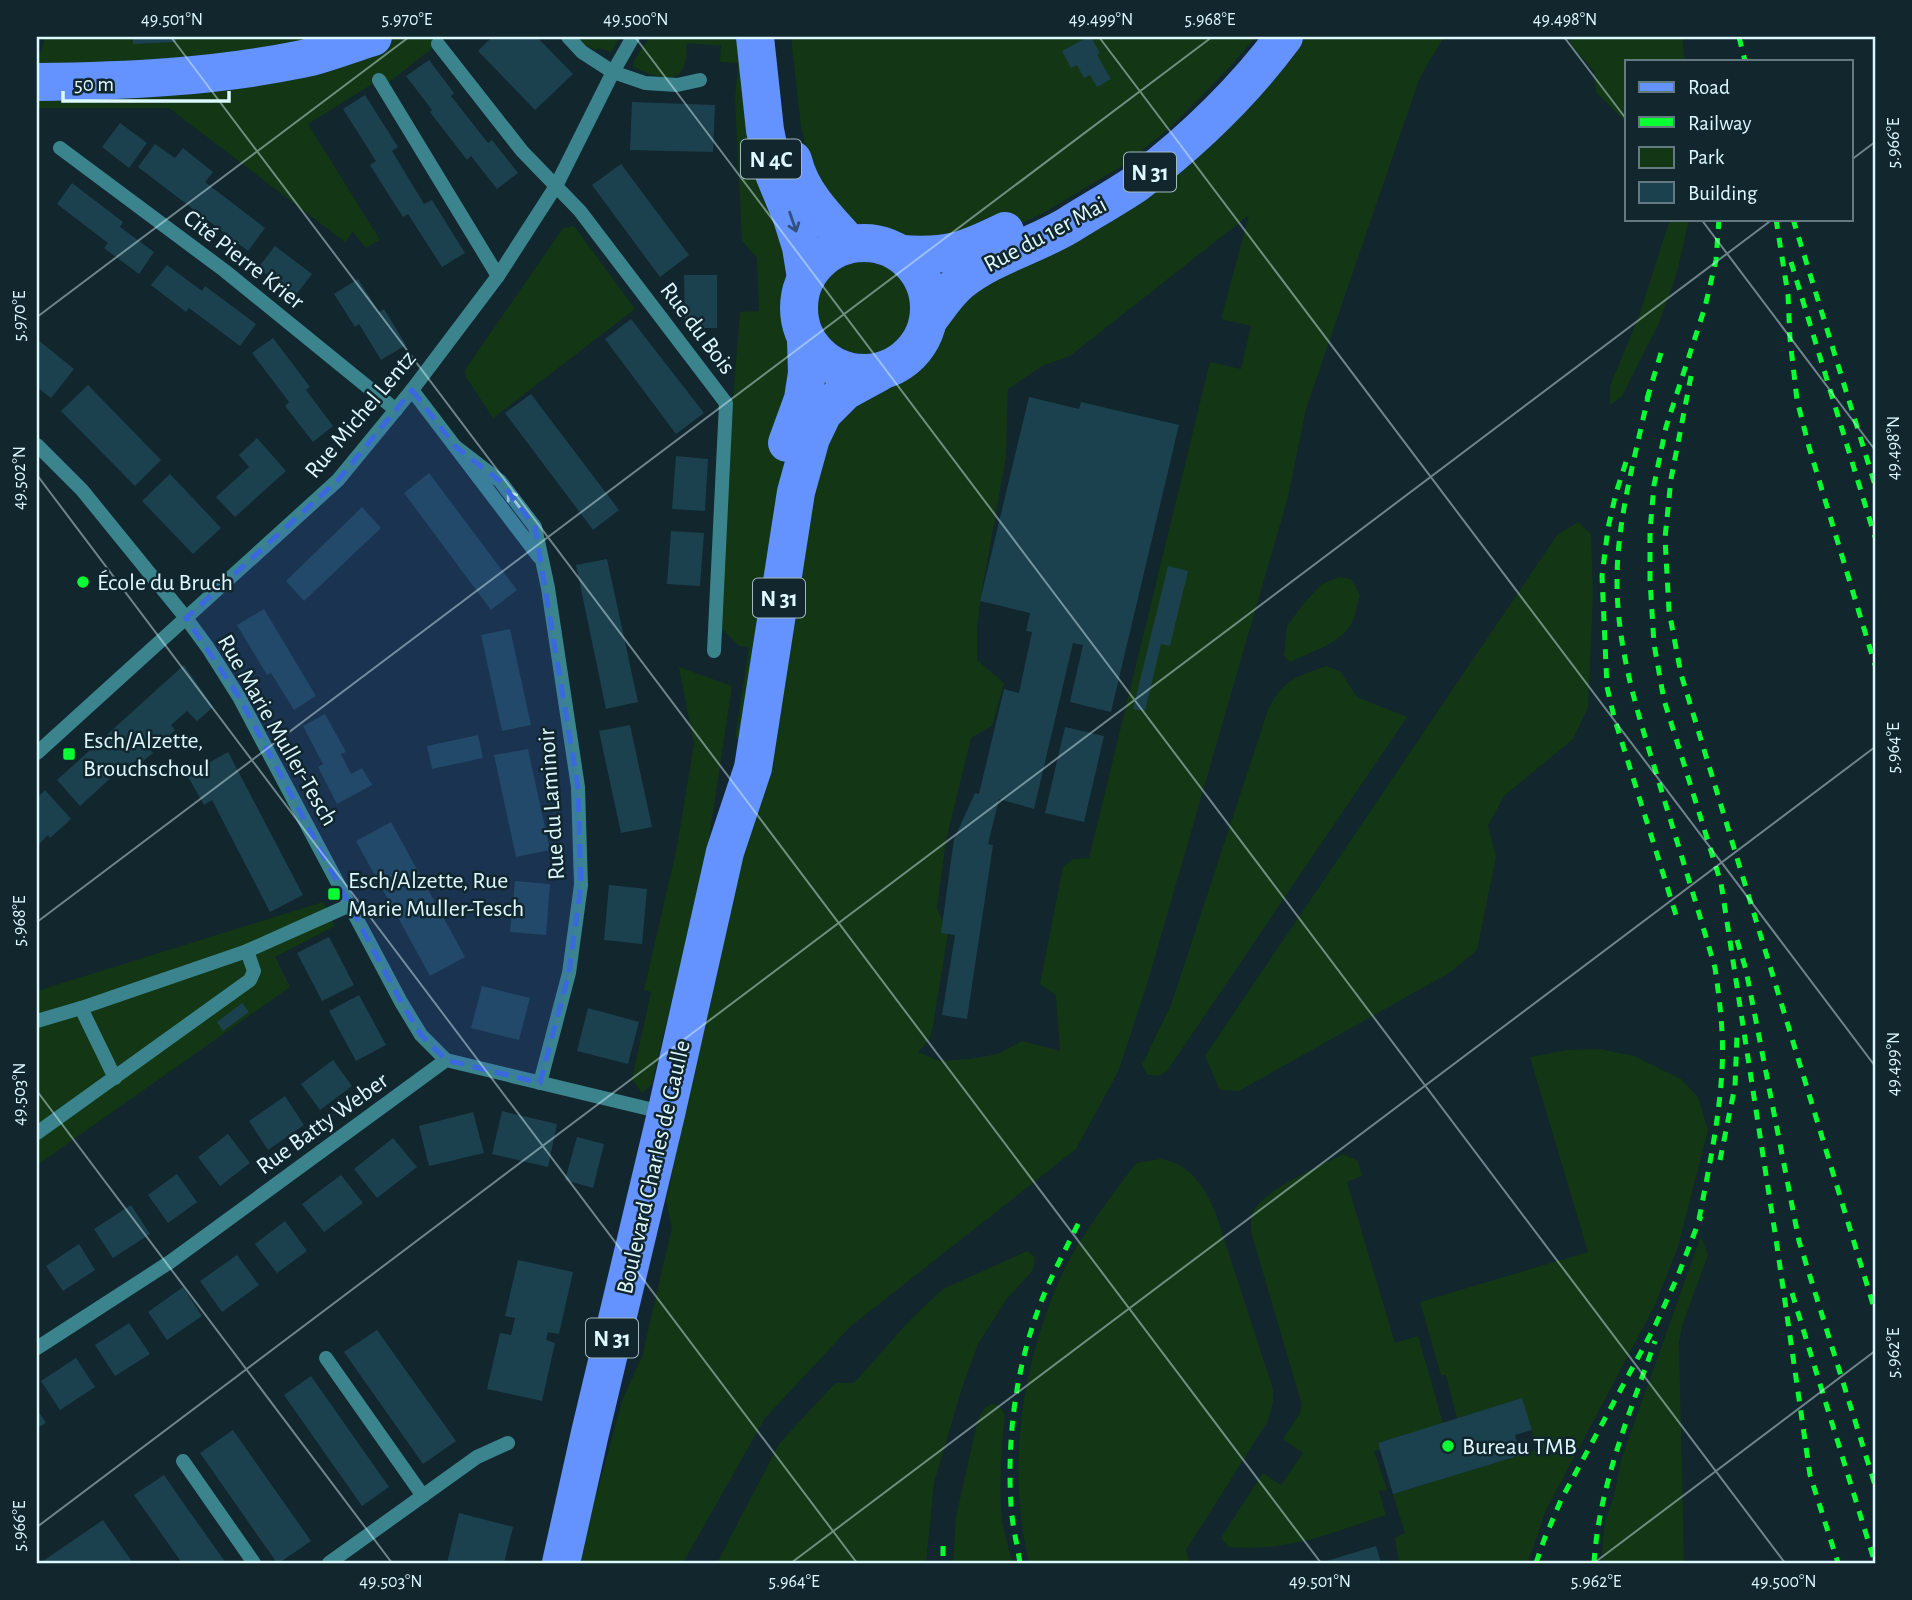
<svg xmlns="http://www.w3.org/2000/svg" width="1912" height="1600" font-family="'Alegreya Sans',sans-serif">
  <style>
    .green { fill: #133715; fill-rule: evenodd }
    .building { fill: #1c414e }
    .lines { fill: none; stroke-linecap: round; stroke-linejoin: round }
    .pedestrian { stroke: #3b848d; stroke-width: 14 }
    .minor { stroke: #3b848d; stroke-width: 14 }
    .primary { stroke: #6492ff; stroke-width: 38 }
    .rail { stroke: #09ff33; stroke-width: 5; stroke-dasharray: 10 9; stroke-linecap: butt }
    .oneway { stroke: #325181 }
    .oneway2 { stroke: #acd6dd }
    .marked { fill: #3a68de; fill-opacity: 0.2; stroke: #3a68de; stroke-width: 5; stroke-dasharray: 14 9; stroke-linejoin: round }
    .ticks { fill: none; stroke: #ddf9ff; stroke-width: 2; stroke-opacity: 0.45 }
    .poi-dot { fill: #09ff33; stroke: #11262d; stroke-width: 2.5 }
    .labels { text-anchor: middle; stroke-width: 5; stroke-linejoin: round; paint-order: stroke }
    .shield { fill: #11262d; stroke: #a0bac0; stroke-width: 2 }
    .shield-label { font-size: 23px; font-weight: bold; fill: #ddf9ff }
    .street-label { font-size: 24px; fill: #ddf9ff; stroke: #11262d }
    .poi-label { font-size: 24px; fill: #ddf9ff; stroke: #11262d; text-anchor: start }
    .neatline { fill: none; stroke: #ddf9ff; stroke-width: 2.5 }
    .ticks-label { font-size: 18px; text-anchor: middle; fill: #ddf9ff }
  </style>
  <rect width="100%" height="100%" fill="#11262d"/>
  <!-- green -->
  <g class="green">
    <path d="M45,37H133V44L175,42L176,37H432L438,44L384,86L379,80L308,124L380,240L366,248L353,232L345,242L169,108H37V53H41Z"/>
    <path d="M577,37H620L611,52L598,48L596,50L586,46Z"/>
    <path d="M649,37H743L765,130L813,203L832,251C822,258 812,266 806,278C782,325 820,377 872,372C898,369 913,356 925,332L1059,230L1284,37H1444L1420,77L1306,409L1288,497L1148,981L1119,1070L1076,1149L851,1326L765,1418L683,1563H580L585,1536L623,1398L642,1357L672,1227L666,1201L753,768L757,742L735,738L749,647L739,646L715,622L740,312L759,311L757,258L742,241L735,100L738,63L720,62L721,46L687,43C686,50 687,59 684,66C676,88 648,73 633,67L634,61ZM1249,215L1221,319L1251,326L1241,369L1210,362L1089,858L1073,859L1063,867L1040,984L1056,995L1060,1051L1022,1041L998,1054L969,1059L939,1061L918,1052L929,1040L933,1026L948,933L937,908L946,841L971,738L992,726L1004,683L977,660V628L981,595L1006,457L1008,389L1042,366L1070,356Z"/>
    <path d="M791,37H1256L1226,71L1171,127L1122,166L1045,212L974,247L886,246L868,243L811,169L801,127Z"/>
    <path d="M1569,37H1682L1685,61H1627V126L1625,121L1596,92L1594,71L1572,46Z"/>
    <path d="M1670,219H1689L1677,273L1659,323L1622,396L1610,405V386L1639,316Z"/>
    <path d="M574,226L635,309L493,418L466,377L465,370L563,228Z"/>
    <circle cx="864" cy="308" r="46"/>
    <path d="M1578,522L1591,534L1593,596L1588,708L1573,739L1504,796L1488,826L1496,857L1477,950L1449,973L1239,1091L1220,1090L1205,1056L1557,535Z"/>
    <path d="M1339,577L1351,579L1360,595C1357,604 1356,615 1352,623C1340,644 1310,652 1290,662L1284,656L1287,626L1304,603L1321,585Z"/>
    <path d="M1326,666L1340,671L1357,697L1407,717L1167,1071L1159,1076L1148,1075L1142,1065L1171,1005L1268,710C1283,679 1295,678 1326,666Z"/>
    <path d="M679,667L732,686L706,858L652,1084L642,1093L632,1079L651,992L644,990L677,847L694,744Z"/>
    <path d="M323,902L335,926L275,957L290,987L37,1165V991Z"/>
    <path d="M1600,1049L1634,1056L1681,1079L1698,1097L1708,1130L1678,1247L1654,1307L1546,1510L1528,1563H1399L1395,1538L1405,1533L1393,1494L1537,1450L1522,1399L1457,1418L1446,1375H1441L1420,1302L1588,1252L1530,1057L1567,1050Z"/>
    <path d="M1343,1154L1358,1161L1362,1176L1347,1182L1395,1343L1418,1336L1443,1423L1378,1443L1380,1450L1374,1451L1387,1490L1379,1491L1386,1515C1331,1533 1289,1552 1229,1547L1221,1538L1263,1473L1281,1485L1303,1453L1283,1439L1300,1413L1302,1405L1251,1232C1251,1225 1250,1217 1254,1210C1266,1189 1320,1166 1343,1154Z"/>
    <path d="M1160,1159C1188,1162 1204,1186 1215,1211L1273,1389V1402L1268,1421L1186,1550L1190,1563H1029C1006,1467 1022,1359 1064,1270C1083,1232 1111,1197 1136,1163Z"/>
    <path d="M1701,1236L1708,1255L1683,1323L1679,1341L1684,1563H1601L1605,1521L1614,1496L1621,1460Z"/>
    <path d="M1027,1251L1035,1257L1033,1270L1006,1300L978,1344L962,1388L934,1483L926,1563H717L779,1444L835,1383H854L910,1320L943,1289Z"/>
    <path d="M991,1404L998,1405L1005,1414C1001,1449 999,1485 1002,1520C1004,1534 1009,1549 1013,1563H953L956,1517L978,1419L984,1409Z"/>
  </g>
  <!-- building -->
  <g class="building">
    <path d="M133,37H176V42L133,44Z"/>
    <path d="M492,37H537L573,74L535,110L478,51Z"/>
    <path d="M1088,37H1091L1100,53L1097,55L1111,79L1097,87L1090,75L1084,78L1077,65L1071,68L1062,51Z"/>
    <path d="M429,60L454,93L451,96L488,143L492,140L518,173L497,189L471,156L467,160L430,112L432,110L406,76Z"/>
    <path d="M365,95L398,147L392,151L424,204L432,200L465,253L442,267L408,214L403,217L392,200L370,165L376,161L343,109Z"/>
    <path d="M632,102L715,105L713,152L630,150Z"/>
    <path d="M120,123L147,143L129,168L102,147Z"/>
    <path d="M155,144L175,158L183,148L213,172L205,182L265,228L248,251L138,167Z"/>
    <path d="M621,164L689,255L660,277L592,185Z"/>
    <path d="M72,183L123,222L120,227L154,252L139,274L104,248L108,243L57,204Z"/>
    <path d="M275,246L312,274L295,296L258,268Z"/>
    <path d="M167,265L202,291L205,286L256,324L240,346L189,308L186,312L151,285Z"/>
    <path d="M684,275H717V328H685Z"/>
    <path d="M358,279L379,312L384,309L406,345L381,360L359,324L355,327L334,294Z"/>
    <path d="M631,319L704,413L676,434L605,339Z"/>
    <path d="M273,338L310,387L306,390L333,426L313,442L285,406L289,402L252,353Z"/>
    <path d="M37,339L74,369L51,398L37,387Z"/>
    <path d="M88,385L161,460L135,486L61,411Z"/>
    <path d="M531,394L619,510L593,530L505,413Z"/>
    <path d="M1029,397L1079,409L1081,402L1179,425L1111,712L1070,702L1083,645L1073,643L1034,809L999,799L988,844L993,845L967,1019L942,1015L955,935L941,933L954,839L975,793L979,794L1004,689L1019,693L1032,632L1026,631L1030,613L980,601Z"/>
    <path d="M257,438L286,471L235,517L216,497L249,467L239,455Z"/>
    <path d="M676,456L708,459L705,511L672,509Z"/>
    <path d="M429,473L517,590L491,610L404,493Z"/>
    <path d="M170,474L221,528L193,554L142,501Z"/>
    <path d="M362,507L381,528L304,601L286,581Z"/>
    <path d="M671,531L704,533L700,586L667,584Z"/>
    <path d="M607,559L638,702L606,709L576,565Z"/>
    <path d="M1168,566L1188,571L1170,646L1161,644L1145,711L1133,709Z"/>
    <path d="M264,609L316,696L294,710L271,673L267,675L237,625Z"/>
    <path d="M510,629L531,725L502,731L481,635Z"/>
    <path d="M184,665L213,707L197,721L187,711L171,725L175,730L165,739L161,734L147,746L153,753L143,761L140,757L130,766L127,763L80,806L57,780Z"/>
    <path d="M325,714L346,752L341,754L351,774L362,768L372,785L337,804L318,767L323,764L303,726Z"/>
    <path d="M630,725L652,827L621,833L599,731Z"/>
    <path d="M1065,727L1104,736L1084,822L1045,813Z"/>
    <path d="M478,735L483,758L432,769L427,746Z"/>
    <path d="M528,749L550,850L516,857L494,755Z"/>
    <path d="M228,752L303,895L270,912L212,800L204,805L187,775Z"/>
    <path d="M45,790L71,819L50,838L48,835L37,846V798Z"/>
    <path d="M391,822L465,957L430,976L356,841Z"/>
    <path d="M515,881L550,884L546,935L510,932Z"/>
    <path d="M609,885L647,889L642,944L604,940Z"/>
    <path d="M329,937L354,985L322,1001L297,953Z"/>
    <path d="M482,986L530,998L519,1040L471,1028Z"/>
    <path d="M359,995L386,1045L356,1061L329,1011Z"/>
    <path d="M242,1003L249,1012L223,1031L217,1022Z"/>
    <path d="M588,1008L639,1022L628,1064L577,1051Z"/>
    <path d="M333,1060L352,1086L320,1110L301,1084Z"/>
    <path d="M285,1096L304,1125L268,1150L249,1121Z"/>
    <path d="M502,1111L557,1124L548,1167L492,1154Z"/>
    <path d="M473,1112L484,1153L429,1166L419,1126Z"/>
    <path d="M228,1134L250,1163L220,1186L198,1157Z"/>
    <path d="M577,1137L604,1144L593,1188L565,1180Z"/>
    <path d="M393,1138L417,1167L377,1198L354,1169Z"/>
    <path d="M177,1174L197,1202L168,1223L148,1195Z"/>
    <path d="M341,1175L363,1203L324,1232L302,1204Z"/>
    <path d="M131,1205L150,1234L113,1258L94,1229Z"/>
    <path d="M285,1221L307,1251L277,1273L255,1244Z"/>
    <path d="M79,1244L95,1270L63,1291L46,1266Z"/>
    <path d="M237,1255L259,1285L222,1312L200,1281Z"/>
    <path d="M518,1260L573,1272L559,1334L548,1332L546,1340L555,1343L542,1401L487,1389L500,1333L511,1335L515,1318L505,1316Z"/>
    <path d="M183,1287L202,1316L167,1340L148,1312Z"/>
    <path d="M129,1323L150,1354L115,1376L95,1345Z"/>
    <path d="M377,1330L456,1441L423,1464L344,1352Z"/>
    <path d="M76,1358L95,1387L60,1410L41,1381Z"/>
    <path d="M311,1376L389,1487L362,1506L284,1395Z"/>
    <path d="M1522,1398L1532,1430L1515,1435L1521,1455L1393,1494L1378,1443Z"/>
    <path d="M37,1409L46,1423L37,1428Z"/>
    <path d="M233,1430L311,1541L279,1563H277L200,1453Z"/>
    <path d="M164,1475L184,1504L226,1563H182L134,1495Z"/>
    <path d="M459,1513L513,1527L504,1563H447Z"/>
    <path d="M103,1520L133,1563H40Z"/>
    <path d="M1376,1546L1381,1563H1320Z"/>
  </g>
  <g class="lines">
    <!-- pedestrian -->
    <g class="pedestrian">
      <path d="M81,1008L115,1078"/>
      <path d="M37,1021L81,1008L247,951L350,905"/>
      <path d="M37,1133L250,980L254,971L247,951"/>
    </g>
    <!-- minor -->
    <g class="minor">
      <path d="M568,37L582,52L613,72L645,83L677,85L700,80"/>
      <path d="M438,44L522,151L580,211L726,403L714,651"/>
      <path d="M379,80L498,276"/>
      <path d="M60,148L225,271L396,410"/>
      <path d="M412,390L539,557"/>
      <path d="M37,445L82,490L186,618L208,648L239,697L401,1002L421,1035L446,1060"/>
      <path d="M456,447L500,481L535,527L548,588L578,787L581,885L569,973L540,1083"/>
      <path d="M37,753L338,480L412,390L498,276L556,186L613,72L633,37"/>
      <path d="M37,1348L170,1262L446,1060L666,1113"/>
      <path d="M326,1358L423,1496"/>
      <path d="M183,1461L254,1563"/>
      <path d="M329,1563L477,1457L508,1443"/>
    </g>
    <!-- primary -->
    <g class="primary">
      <path d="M755,37L765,130L774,174L792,218L801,247L806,278"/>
      <path d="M37,82C126,81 214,77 302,59C326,54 350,44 373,37"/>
      <path d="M793,160C801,194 827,219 850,244"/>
      <circle cx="864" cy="308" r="65"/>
      <path d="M902,254C948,257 964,251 1005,231"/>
      <path d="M929,319C939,306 948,292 960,282C992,256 1034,246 1069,225C1091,211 1115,198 1137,183C1192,141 1243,92 1284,37"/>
      <path d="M787,443L803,399L807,373L806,340"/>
      <path d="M561,1563L590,1433L666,1114L725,852L753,768L796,492L811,438L823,413L845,391L878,373"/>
    </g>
    <!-- rail -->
    <g class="rail">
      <path d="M1739,37L1745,61"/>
      <path d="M1719,219L1716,260L1705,307L1666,427L1654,485L1650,531V580L1654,644L1664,700L1721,883L1777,1246L1810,1475L1838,1563"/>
      <path d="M1776,219L1788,295L1790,339L1797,400L1809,447L1875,665"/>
      <path d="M1793,219L1875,485"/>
      <path d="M1791,262L1875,537"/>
      <path d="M1691,376L1671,479L1665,538L1669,611L1681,674L1875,1311"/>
      <path d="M1649,392C1636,454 1617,518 1617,581C1617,650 1638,714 1658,779C1677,842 1697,905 1715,968C1720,1002 1724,1035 1722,1070C1719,1122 1708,1173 1698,1224"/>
      <path d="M1647,399L1661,353"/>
      <path d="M1626,462L1616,493L1608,528L1602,576L1607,687L1614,717L1676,915"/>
      <path d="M1737,940L1746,970L1799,1241L1875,1485"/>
      <path d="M1720,1160L1735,1086L1737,1035"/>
      <path d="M1792,1293L1875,1563"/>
      <path d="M943,1546V1563"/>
      <path d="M1020,1563C1017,1544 1012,1524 1011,1505C1007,1441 1015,1374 1037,1313C1048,1281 1065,1251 1080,1220"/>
      <path d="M1536,1563L1544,1540L1561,1500L1655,1326L1677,1278L1701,1216"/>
      <path d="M1594,1563C1599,1485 1630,1413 1655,1341"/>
    </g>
  </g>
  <!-- one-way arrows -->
  <defs><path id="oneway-shaft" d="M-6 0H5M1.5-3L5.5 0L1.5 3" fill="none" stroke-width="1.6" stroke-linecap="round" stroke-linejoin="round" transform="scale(1.75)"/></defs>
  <use class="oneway" href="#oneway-shaft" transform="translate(793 222) rotate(71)"/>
  <use class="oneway2" href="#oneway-shaft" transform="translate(514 500) rotate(-127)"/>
  <!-- marked area -->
  <path class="marked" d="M412,390L456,447L500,481L535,527L578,787L581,885L569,973L540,1083L446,1060L421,1035L401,1002L239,697L186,618L338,480Z"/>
  <!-- ticks -->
  <path class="ticks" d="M171,37L1321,1563M635,37L1785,1563M1099,37L1875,1066M1564,37L1627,120M1851,160L1875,142M1701,219L1875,450M37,317L409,37M37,475L857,1563M37,922L1212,37M37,1091L392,1563M37,1527L1773,219M791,1563L1875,747M1594,1563L1875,1351"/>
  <!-- markers -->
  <g class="poi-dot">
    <circle cx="83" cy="582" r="7"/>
    <rect x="62" y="747" width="14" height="14" rx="3.5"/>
    <rect x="327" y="887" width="14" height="14" rx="3.5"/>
    <circle cx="1448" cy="1446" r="7"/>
  </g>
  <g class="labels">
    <!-- shield labels -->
    <g class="shield">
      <rect x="741" y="139.5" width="60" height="39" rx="5"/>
      <rect x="1124" y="152.5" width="52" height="39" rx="5"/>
      <rect x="753" y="578.5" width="52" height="39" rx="5"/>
      <rect x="586" y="1318.5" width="52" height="39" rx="5"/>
    </g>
    <g class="shield-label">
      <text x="771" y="167">N 4C</text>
      <text x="1150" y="180">N 31</text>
      <text x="779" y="606">N 31</text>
      <text x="612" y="1346">N 31</text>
    </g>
    <!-- street labels -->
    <g class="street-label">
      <text transform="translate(1045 234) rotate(-28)" y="8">Rue du 1er Mai</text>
      <text transform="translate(244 259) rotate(38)" y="8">Cité Pierre Krier</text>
      <text transform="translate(698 328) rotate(53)" y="8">Rue du Bois</text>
      <text transform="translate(360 414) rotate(-50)" y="8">Rue Michel Lentz</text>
      <text transform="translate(278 730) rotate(60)" y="8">Rue Marie Muller-Tesch</text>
      <text transform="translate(551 804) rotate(-94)" y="8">Rue du Laminoir</text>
      <text transform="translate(322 1123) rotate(-36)" y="8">Rue Batty Weber</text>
      <text transform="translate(653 1167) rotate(-77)" y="8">Boulevard Charles de Gaulle</text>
    </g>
    <!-- poi labels -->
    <g class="poi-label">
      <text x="97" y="590">École du Bruch</text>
      <text x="83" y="748">Esch/Alzette,<tspan x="83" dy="28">Brouchschoul</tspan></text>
      <text x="348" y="888">Esch/Alzette, Rue<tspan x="348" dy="28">Marie Muller-Tesch</tspan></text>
      <text x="1462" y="1454">Bureau TMB</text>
    </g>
  </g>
  <!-- border -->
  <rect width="1912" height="1600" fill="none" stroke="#11262d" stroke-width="77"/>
  <!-- legend -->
  <rect x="1625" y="60" width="228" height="161" fill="#11262d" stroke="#637a81" stroke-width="2"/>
  <rect x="1639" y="82" width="35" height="10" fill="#6492ff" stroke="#637a81" stroke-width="2"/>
  <text x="1688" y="94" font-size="21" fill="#ddf9ff">Road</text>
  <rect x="1639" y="117" width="35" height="10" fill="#09ff33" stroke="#637a81" stroke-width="2"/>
  <text x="1688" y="130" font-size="21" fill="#ddf9ff">Railway</text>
  <rect x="1639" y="147" width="35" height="21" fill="#133715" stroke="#637a81" stroke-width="2"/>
  <text x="1688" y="164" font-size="21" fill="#ddf9ff">Park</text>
  <rect x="1639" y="182" width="35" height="21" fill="#1c414e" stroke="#637a81" stroke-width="2"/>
  <text x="1688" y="200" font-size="21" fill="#ddf9ff">Building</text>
  <!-- scale -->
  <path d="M63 91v10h166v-10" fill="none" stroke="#ddf9ff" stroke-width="3.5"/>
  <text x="74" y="91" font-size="21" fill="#ddf9ff" stroke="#11262d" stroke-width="5" paint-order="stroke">50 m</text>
  <rect x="38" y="38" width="1836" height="1524" class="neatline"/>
  <g class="ticks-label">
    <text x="172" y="25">49.501°N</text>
    <text x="407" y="25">5.970°E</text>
    <text x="636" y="25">49.500°N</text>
    <text x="1101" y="25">49.499°N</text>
    <text x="1210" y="25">5.968°E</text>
    <text x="1565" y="25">49.498°N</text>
    <text transform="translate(1893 143) rotate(-90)" y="6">5.966°E</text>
    <text transform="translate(19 316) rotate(-90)" y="6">5.970°E</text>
    <text transform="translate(1893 448) rotate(-90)" y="6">49.498°N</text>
    <text transform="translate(19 478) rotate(-90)" y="6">49.502°N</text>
    <text transform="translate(1893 748) rotate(-90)" y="6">5.964°E</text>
    <text transform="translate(19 921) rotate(-90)" y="6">5.968°E</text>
    <text transform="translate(1893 1064) rotate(-90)" y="6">49.499°N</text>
    <text transform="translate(19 1094) rotate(-90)" y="6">49.503°N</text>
    <text transform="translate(1893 1353) rotate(-90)" y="6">5.962°E</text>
    <text transform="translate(19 1526) rotate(-90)" y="6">5.966°E</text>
    <text x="391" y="1587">49.503°N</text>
    <text x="794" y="1587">5.964°E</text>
    <text x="1320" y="1587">49.501°N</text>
    <text x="1596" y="1587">5.962°E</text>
    <text x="1784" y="1587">49.500°N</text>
  </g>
</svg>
